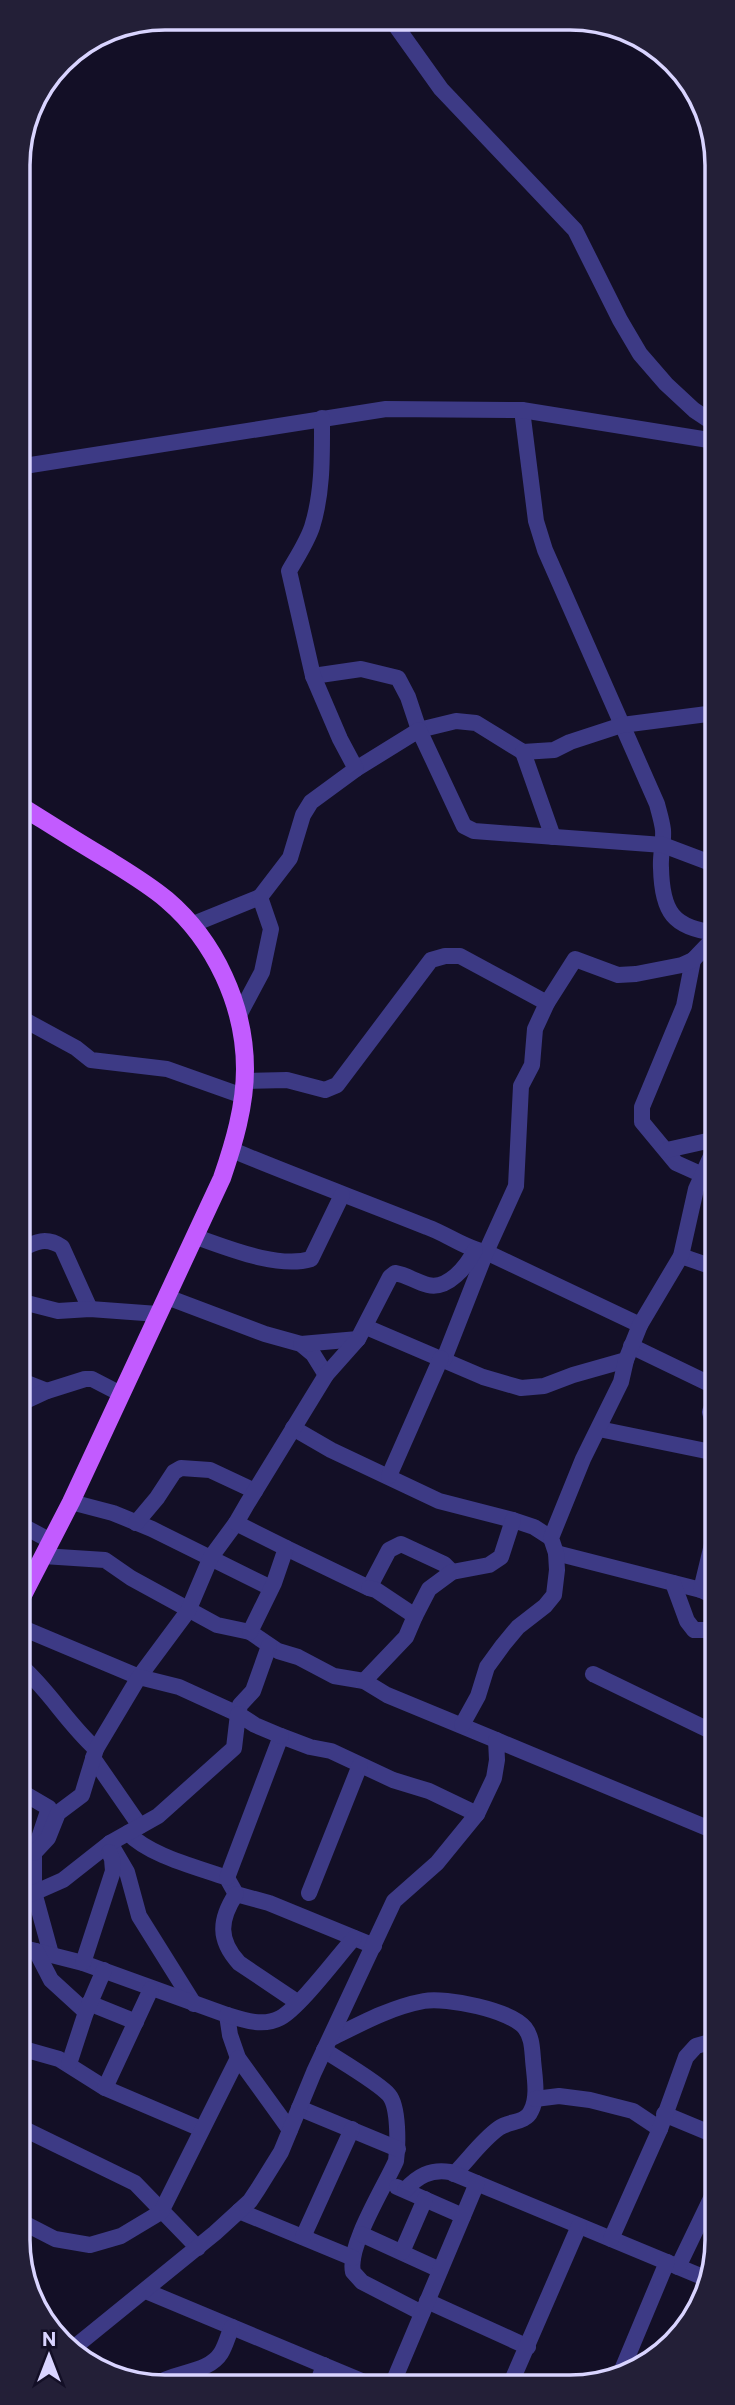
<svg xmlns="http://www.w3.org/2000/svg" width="735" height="2405" font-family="Commissioner,sans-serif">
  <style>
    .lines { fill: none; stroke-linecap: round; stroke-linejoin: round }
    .minor { stroke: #3d3a85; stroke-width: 16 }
    .major { stroke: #c25bff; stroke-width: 18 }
    .rim { fill: none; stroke: #d9d4ff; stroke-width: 3.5 }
  </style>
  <rect width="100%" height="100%" fill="#130f26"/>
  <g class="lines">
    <!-- minor -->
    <g class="minor">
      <path d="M391,19L441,89L575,230L620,320L640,354L666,384L694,410L715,424"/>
      <path d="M522,410L536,521L545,550L657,804C659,812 662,821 663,830C664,843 660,855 661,868C662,912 673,928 716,933"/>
      <path d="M18,467L386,409L522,410L715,441"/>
      <path d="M313,676L361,669L398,678L408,697L419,730L456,721L476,723L523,752L554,750L570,742L622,725L715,713"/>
      <path d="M523,752L553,837"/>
      <path d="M356,769L419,730L464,826L474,831L663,845L716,865"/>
      <path d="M191,925L260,897"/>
      <path d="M693,960L684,1006L642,1107V1122L676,1163L716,1181"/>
      <path d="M19,1017L76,1048L91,1060L167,1069L243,1096"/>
      <path d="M238,1017L262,972L271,929L260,897L290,858L303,815L311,802L356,769L340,739L313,676L289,571C297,557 307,542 312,527C323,492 322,455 322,418"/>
      <path d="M244,1081L287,1080L325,1090L337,1085L431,960L445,956H460L547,1003"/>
      <path d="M232,1150C297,1177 362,1201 427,1227C447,1234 466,1249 486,1252L640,1325"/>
      <path d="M667,1150L716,1139"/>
      <path d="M196,1237C228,1248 278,1269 311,1259L342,1195"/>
      <path d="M19,1250C35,1242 46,1236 62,1247L90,1309"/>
      <path d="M681,1256L716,1268"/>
      <path d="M167,1297L265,1334L301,1344L313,1354L326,1375"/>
      <path d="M19,1301L58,1311L90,1309L158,1314"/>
      <path d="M366,1327L483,1377L521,1388L544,1386L573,1375L626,1360"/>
      <path d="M301,1344L358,1339"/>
      <path d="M631,1346L716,1387"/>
      <path d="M444,1359L486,1252L516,1186L521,1086L532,1065L535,1029L547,1003L575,959L618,975L636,974L682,965L693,960L716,936"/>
      <path d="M19,1380L47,1391"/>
      <path d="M716,1397L710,1412L716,1433"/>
      <path d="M19,1404L47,1391L85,1379H92L121,1394"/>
      <path d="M293,1428L331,1450L439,1501L513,1520L534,1527L551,1538"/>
      <path d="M599,1429L716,1453"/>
      <path d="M389,1476L441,1358"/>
      <path d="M71,1502L113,1513L152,1529L271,1588"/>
      <path d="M136,1523L157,1498L174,1472L181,1468L210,1470L255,1491"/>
      <path d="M19,1524L51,1541"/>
      <path d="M286,1548L369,1588L389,1550L401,1544L444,1564L452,1572"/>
      <path d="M556,1553L701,1590L716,1597"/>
      <path d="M43,1556L105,1560L131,1578L217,1625L250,1632L278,1651L298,1657L334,1676L364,1681L387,1695L496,1740"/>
      <path d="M673,1583L687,1621L694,1630H716"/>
      <path d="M701,1590L716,1528"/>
      <path d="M415,1616L429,1589L452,1572L489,1565L501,1557L513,1520"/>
      <path d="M20,1627L139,1677L188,1611L211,1557L236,1523"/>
      <path d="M250,1632L274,1583L286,1548L236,1523L247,1504L326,1375L358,1339L390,1277L395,1273C407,1275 416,1282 428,1285C448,1290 467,1266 475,1250"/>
      <path d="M20,1665C49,1690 67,1723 96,1749"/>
      <path d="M593,1674L717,1734"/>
      <path d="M364,1681L406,1637L415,1616L376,1590L369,1588"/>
      <path d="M462,1725L478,1696L487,1667L503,1645L518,1627L545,1606L554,1595L557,1570L556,1553L551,1538L583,1459L621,1382L626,1360L640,1325L681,1256L696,1189L716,1145"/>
      <path d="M93,1758L140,1826"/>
      <path d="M20,1791L49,1808L34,1853V1892L51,1954"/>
      <path d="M128,1833C150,1856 197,1867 227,1878L236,1894L269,1903L374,1946"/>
      <path d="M110,1843L127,1872L139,1916L194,2004"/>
      <path d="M34,1853L48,1838L58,1813L82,1795L96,1749L139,1677L179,1687L238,1714L240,1705L253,1691L269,1646"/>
      <path d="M227,1878L281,1736L310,1747L331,1751L393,1780L429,1791L477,1814"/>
      <path d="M309,1893L360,1765"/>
      <path d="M236,1894C219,1920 218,1940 239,1963L297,2002"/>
      <path d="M20,1899L63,1880L110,1843L158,1816L234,1748L238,1714L255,1725L281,1736"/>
      <path d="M20,1947L83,1963L227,2015L230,2035L238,2058L290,2130"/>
      <path d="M36,1951L51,1980L86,2012"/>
      <path d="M83,1963L113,1871L112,1859L109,1852"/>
      <path d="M89,2003L136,2022"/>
      <path d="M227,2015C243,2020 263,2027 280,2018C300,2007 337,1957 354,1938"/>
      <path d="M330,2039C360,2024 391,2007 424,2001C446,1997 511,2010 525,2028C532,2037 532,2048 533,2059C534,2075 539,2096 531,2111C526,2123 509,2121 499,2128C482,2140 469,2159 454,2174"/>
      <path d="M20,2048L59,2059L105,2088L201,2129"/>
      <path d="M324,2050C339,2060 379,2083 389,2095C399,2107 398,2146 396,2161C385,2186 347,2246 353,2272L362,2282L422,2313"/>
      <path d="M69,2064L86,2012L104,1970"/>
      <path d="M105,2088L151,1989"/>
      <path d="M535,2099L559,2096L590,2100L633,2111L660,2129"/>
      <path d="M299,2108L398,2149"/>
      <path d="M664,2114L717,2136"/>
      <path d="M20,2127L135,2183L198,2248"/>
      <path d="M397,2187L463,2216"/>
      <path d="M405,2190C418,2176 430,2169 450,2172L705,2278"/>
      <path d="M239,2211L353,2258"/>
      <path d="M20,2221L55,2239L90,2245L121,2236L161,2212L238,2058"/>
      <path d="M361,2234L440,2270"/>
      <path d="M303,2237L352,2129"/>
      <path d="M611,2239L660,2129L686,2057L696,2046L710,2042L717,2043"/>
      <path d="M402,2252L425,2199"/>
      <path d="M678,2267L717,2186"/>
      <path d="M146,2291L371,2385"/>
      <path d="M427,2301L528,2347"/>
      <path d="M71,2350L215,2233L250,2201L258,2189L281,2152L314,2072L394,1901L437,1863L477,1814L494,1778L497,1760L496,1740L717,1832"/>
      <path d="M621,2372L667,2262"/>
      <path d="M155,2385C174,2371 208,2374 221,2353C226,2345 228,2335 232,2327"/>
      <path d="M317,2385L324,2365"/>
      <path d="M392,2385L477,2183"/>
      <path d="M510,2385L579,2226"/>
    </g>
    <!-- major -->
    <path class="major" d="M19,805C48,823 76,841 105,858C126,871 148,884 167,900C215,941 245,1006 245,1069C245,1106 234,1143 222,1178L71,1502L19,1603"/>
  </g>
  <!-- crop -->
  <path d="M0 0H735V2405H0ZM165 30H570A135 135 0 0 1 705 165V2240A135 135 0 0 1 570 2375H165A135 135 0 0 1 30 2240V165A135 135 0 0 1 165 30Z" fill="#231f37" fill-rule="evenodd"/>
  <path class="rim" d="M165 30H570A135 135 0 0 1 705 165V2240A135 135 0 0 1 570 2375H165A135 135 0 0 1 30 2240V165A135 135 0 0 1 165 30Z"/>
  <!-- north arrow -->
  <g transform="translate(49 2356)" stroke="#130f26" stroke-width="5" paint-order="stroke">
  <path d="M0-5L12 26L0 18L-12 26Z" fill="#d9d4ff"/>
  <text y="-10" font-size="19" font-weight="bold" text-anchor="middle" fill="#d9d4ff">N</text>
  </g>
</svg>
